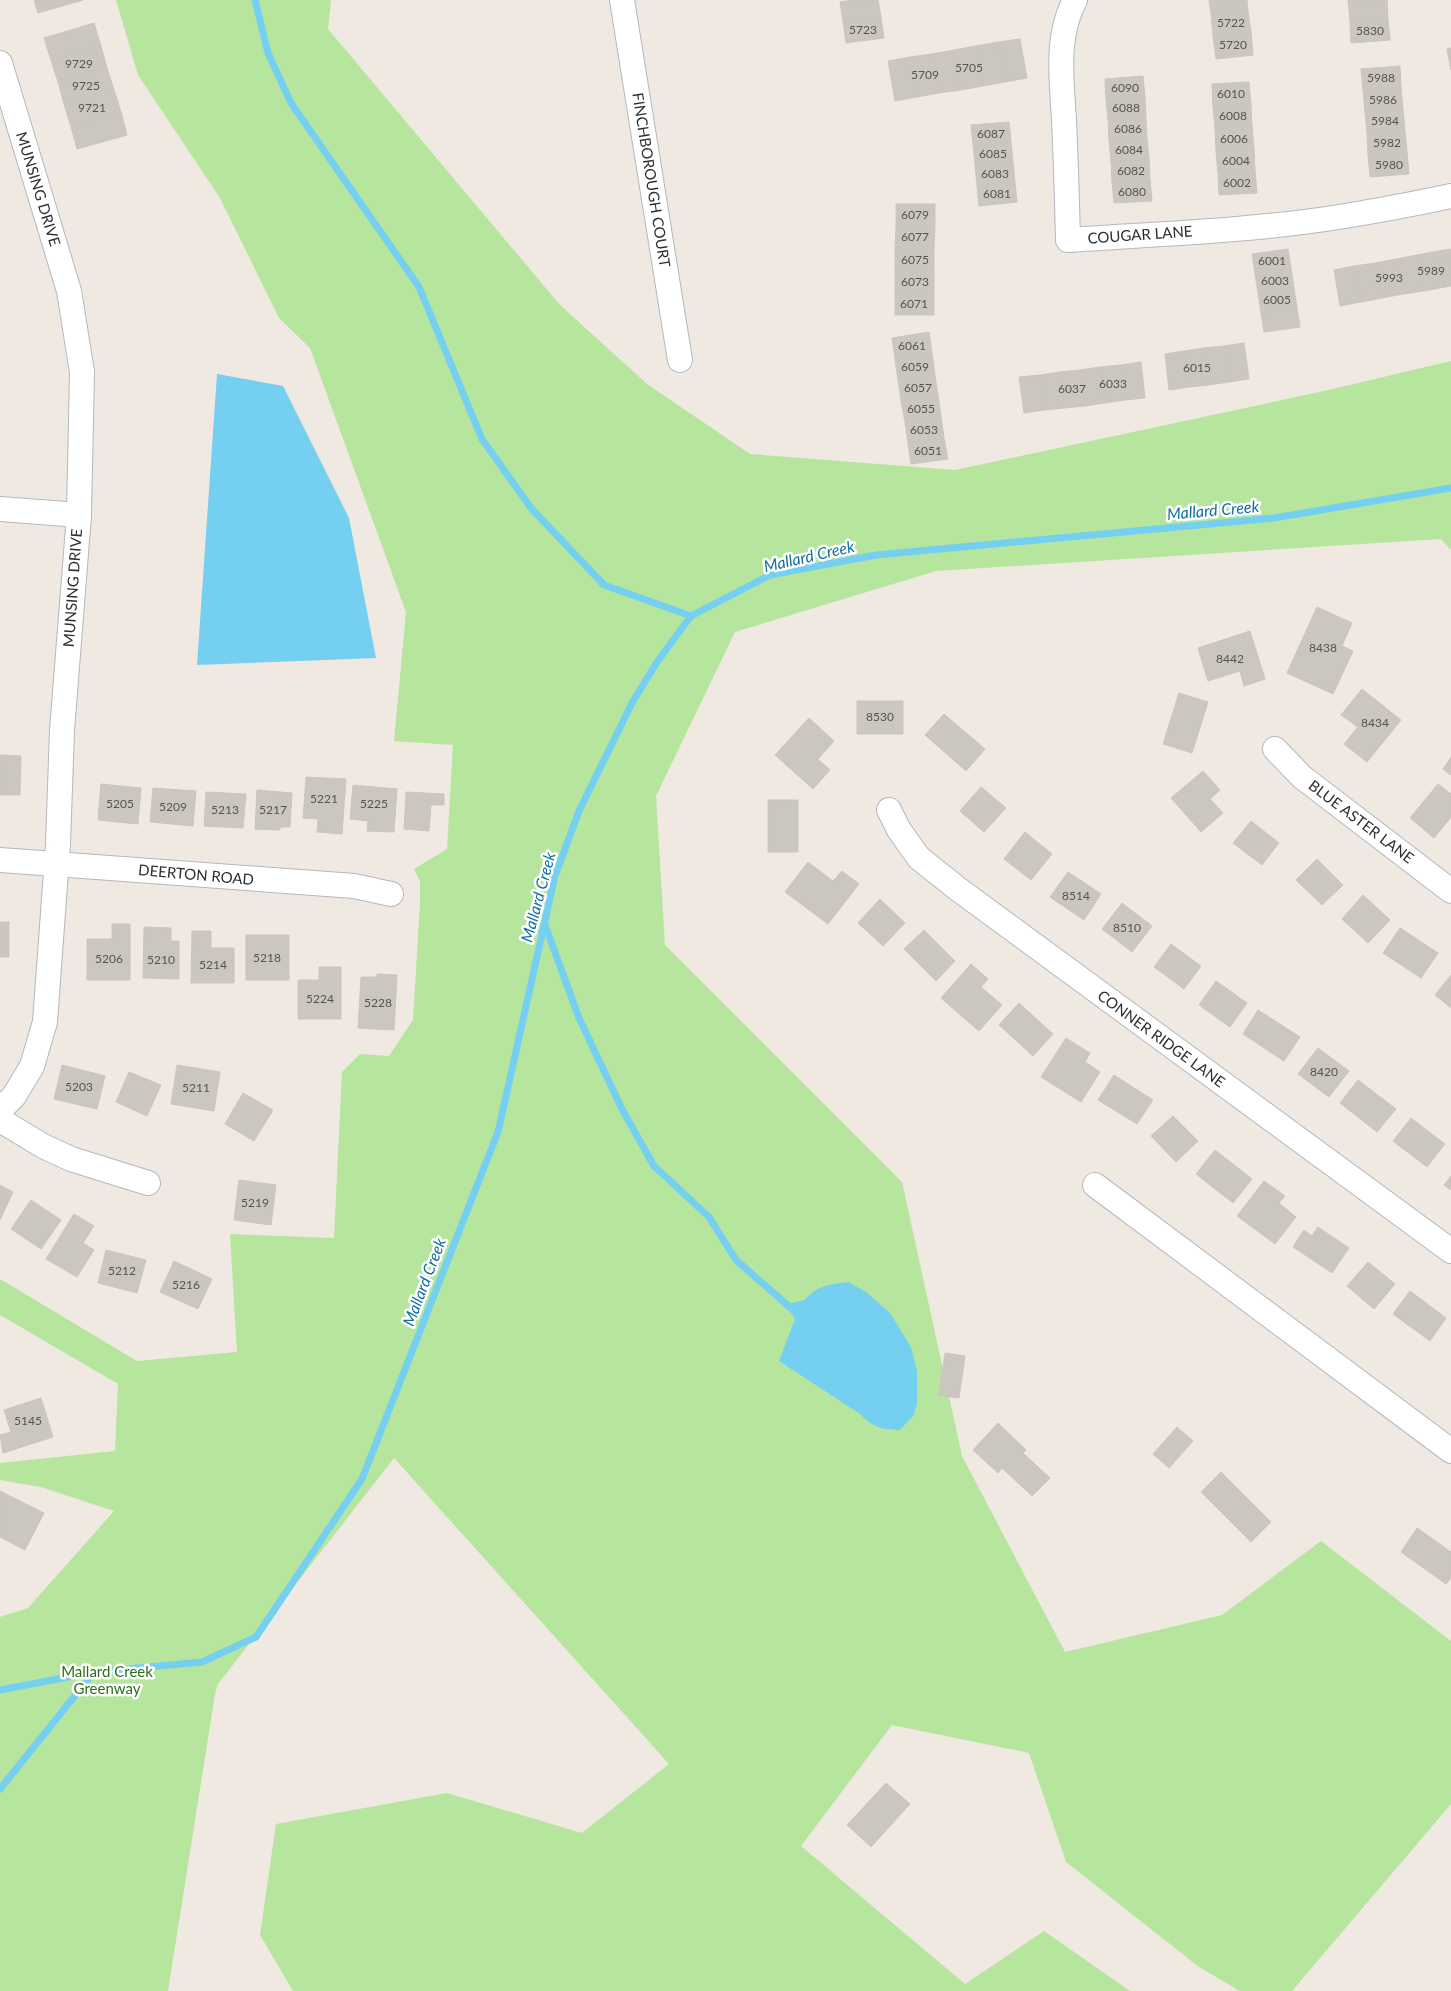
<svg xmlns="http://www.w3.org/2000/svg" width="1451" height="1991" font-family="Lato,sans-serif">
  <style>
    .green { fill: #b6e59e }
    .water { fill: #75cff0 }
    .lines { fill: none; stroke-linecap: round; stroke-linejoin: round }
    .stream { stroke: #75cff0; stroke-width: 7 }
    .building { fill: #cbc7bf; stroke: #cbc5ba }
    .street-casing { stroke: #b4b7c1; stroke-width: 26 }
    .street { stroke: #fff; stroke-width: 24 }
    .labels { text-anchor: middle; stroke-width: 5; stroke-linejoin: round; paint-order: stroke }
    .number-label { font-size: 12px; fill: #555452 }
    .street-label { font-size: 15px; fill: #2e2e2e; stroke: #fff }
    .park-label { font-size: 15px; fill: #2c6e1b; stroke: #fff }
    .water-label { font-size: 16px; font-style: italic; fill: #0d6fa3; stroke: #fff }
  </style>
  <rect width="100%" height="100%" fill="#efe9e1"/>
  <!-- green -->
  <path class="green" d="M116,0H331L328,29L560,305L647,384L750,454L955,470L1324,391L1451,361V550L1441,539L936,571L735,632L656,796L665,945L902,1182L962,1456L1065,1652L1222,1615L1321,1541L1451,1641V1804L1292,1991H1240L1199,1967L1066,1862L1029,1753L892,1725L801,1846L965,1984L1044,1931L1130,1991H293L260,1935L276,1824L447,1793L582,1833L669,1764L394,1458L218,1684L215,1694L168,1991H0V1617L28,1608L114,1511L41,1487L0,1480V1463L115,1451L118,1384L0,1315V1279L137,1361L237,1352L230,1234L334,1238L342,1072L360,1054L389,1056L413,1020L420,904V881L414,869L447,849L453,745L394,741L406,612L310,348L279,318L220,198L138,75Z"/>
  <!-- water -->
  <g class="water">
    <path d="M217,374L283,386L349,518L376,658L197,665Z"/>
    <path d="M848,1282L866,1292L890,1313L911,1347L917,1371V1404L913,1416L900,1430C882,1430 873,1427 860,1414L779,1361L795,1319L787,1304L805,1300C816,1286 830,1284 848,1282Z"/>
  </g>
  <g class="lines">
    <!-- stream -->
    <g class="stream">
      <path d="M255,0L268,53L291,103L419,287L482,439L531,508L604,585L691,616"/>
      <path d="M545,925L579,1018L622,1109L654,1166L709,1217L736,1260L793,1310"/>
      <path d="M0,1690L94,1672L202,1662L256,1637L362,1479L498,1132L555,876L579,811L632,703L657,662L691,616L770,575L876,555L1274,518L1451,488"/>
      <path d="M0,1789L94,1672"/>
    </g>
  </g>
  <!-- building -->
  <g class="building">
    <path d="M34,0H83L38,13Z"/>
    <path d="M852,0H878L881,17L843,22L840,2Z"/>
    <path d="M1209,0H1247L1248,11L1211,14Z"/>
    <path d="M1348,0H1387L1388,18L1350,21Z"/>
    <path d="M1248,11L1251,32L1213,36L1211,14Z"/>
    <path d="M881,17L884,38L846,43L843,22Z"/>
    <path d="M1388,18L1390,40L1351,43L1350,21Z"/>
    <path d="M94,23L101,46L51,60L44,38Z"/>
    <path d="M1251,32L1253,55L1216,59L1213,36Z"/>
    <path d="M1020,39L1027,78L1005,82L998,42Z"/>
    <path d="M998,42L1005,82L983,86L976,46Z"/>
    <path d="M101,46L107,68L58,82L51,60Z"/>
    <path d="M976,46L983,86L961,90L954,50Z"/>
    <path d="M1451,48V70L1447,49Z"/>
    <path d="M954,50L961,90L939,93L932,54Z"/>
    <path d="M932,54L939,93L917,97L910,57Z"/>
    <path d="M910,57L917,97L895,101L888,61Z"/>
    <path d="M1400,66L1401,87L1363,91L1361,69Z"/>
    <path d="M107,68L114,90L64,104L58,82Z"/>
    <path d="M1143,76L1145,97L1106,99L1105,79Z"/>
    <path d="M1249,82L1251,104L1213,107L1212,84Z"/>
    <path d="M1401,87L1403,109L1365,112L1363,91Z"/>
    <path d="M114,90L121,112L71,127L64,104Z"/>
    <path d="M1145,97L1146,118L1108,120L1106,99Z"/>
    <path d="M1251,104L1252,126L1215,129L1213,107Z"/>
    <path d="M1403,109L1405,131L1367,134L1365,112Z"/>
    <path d="M121,112L127,135L77,149L71,127Z"/>
    <path d="M1146,118L1147,138L1109,141L1108,120Z"/>
    <path d="M1009,122L1011,142L973,145L971,125Z"/>
    <path d="M1252,126L1254,148L1216,151L1215,129Z"/>
    <path d="M1405,131L1407,152L1368,155L1367,134Z"/>
    <path d="M1147,138L1149,159L1111,162L1109,141Z"/>
    <path d="M1011,142L1013,162L975,165L973,145Z"/>
    <path d="M1254,148L1255,171L1218,173L1216,151Z"/>
    <path d="M1407,152L1409,174L1370,177L1368,155Z"/>
    <path d="M1149,159L1150,180L1112,183L1111,162Z"/>
    <path d="M1013,162L1015,182L977,186L975,165Z"/>
    <path d="M1255,171L1257,193L1219,195L1218,173Z"/>
    <path d="M1150,180L1152,201L1114,203L1112,183Z"/>
    <path d="M1015,182L1017,202L979,206L977,186Z"/>
    <rect x="896" y="204" width="39" height="22"/>
    <path d="M896,226H935L934,249H895Z"/>
    <rect x="895" y="249" width="39" height="22"/>
    <path d="M1288,249L1291,268L1255,274L1252,254Z"/>
    <path d="M1451,249V286L1445,287L1438,251Z"/>
    <path d="M1438,251L1445,287L1424,291L1417,255Z"/>
    <path d="M1417,255L1424,291L1403,294L1396,259Z"/>
    <path d="M1396,259L1403,294L1382,298L1375,263Z"/>
    <path d="M1375,263L1382,298L1361,302L1354,266Z"/>
    <path d="M1354,266L1361,302L1340,306L1334,270Z"/>
    <path d="M1291,268L1294,288L1258,293L1255,274Z"/>
    <rect x="895" y="271" width="39" height="22"/>
    <path d="M1294,288L1297,308L1261,313L1258,293Z"/>
    <rect x="895" y="293" width="39" height="22"/>
    <path d="M1297,308L1300,327L1264,332L1261,313Z"/>
    <path d="M929,332L932,353L895,359L892,338Z"/>
    <path d="M1244,343L1249,379L1229,382L1224,346Z"/>
    <path d="M1224,346L1229,382L1209,385L1204,348Z"/>
    <path d="M1204,348L1209,385L1189,387L1184,351Z"/>
    <path d="M1184,351L1189,387L1169,390L1165,354Z"/>
    <path d="M932,353L935,375L898,380L895,359Z"/>
    <path d="M1141,362L1145,398L1125,400L1121,365Z"/>
    <path d="M1121,365L1125,400L1105,403L1100,367Z"/>
    <path d="M1100,367L1105,403L1085,406L1080,370Z"/>
    <path d="M1080,370L1085,406L1064,408L1060,372Z"/>
    <path d="M1060,372L1064,408L1044,410L1040,375Z"/>
    <path d="M935,375L938,396L901,401L898,380Z"/>
    <path d="M1040,375L1044,410L1024,413L1019,377Z"/>
    <path d="M938,396L941,417L905,422L901,401Z"/>
    <path d="M941,417L944,438L908,443L905,422Z"/>
    <path d="M944,438L948,459L911,464L908,443Z"/>
    <path d="M1317,607L1352,623L1342,646L1353,651L1333,694L1287,673Z"/>
    <path d="M1250,631L1265,679L1244,686L1240,671L1208,681L1198,648Z"/>
    <path d="M1362,689L1401,720L1367,762L1344,744L1358,727L1341,715Z"/>
    <path d="M1179,693L1208,702L1192,753L1163,744Z"/>
    <rect x="857" y="701" width="46" height="33"/>
    <path d="M944,714L985,749L966,771L925,735Z"/>
    <path d="M809,718L834,741L818,759L830,770L813,789L775,755Z"/>
    <path d="M0,755L21,756L20,795H0Z"/>
    <path d="M1451,757V775L1443,769Z"/>
    <path d="M1203,771L1220,790L1210,799L1223,813L1201,832L1171,798Z"/>
    <path d="M306,777L346,779L342,834L317,832L318,819L303,818Z"/>
    <path d="M101,784L141,788L138,824L98,820Z"/>
    <path d="M1438,784L1451,794V817L1434,838L1410,818Z"/>
    <path d="M353,785L397,789L394,832L367,831L368,821L350,819Z"/>
    <path d="M981,787L1006,808L984,832L960,811Z"/>
    <path d="M153,788L196,791L193,826L150,822Z"/>
    <path d="M257,790L292,793L290,827H280V830L255,829Z"/>
    <path d="M206,792L246,794L243,828L204,826Z"/>
    <path d="M406,792L444,794V805H431L429,831L404,829Z"/>
    <rect x="768" y="800" width="30" height="52"/>
    <path d="M1251,821L1279,843L1262,865L1233,843Z"/>
    <path d="M1025,832L1052,854L1031,880L1004,859Z"/>
    <path d="M1317,859L1343,885L1322,905L1296,880Z"/>
    <path d="M808,862L833,881L842,871L859,884L828,924L785,892Z"/>
    <path d="M1068,872L1101,894L1084,920L1050,897Z"/>
    <path d="M1363,895L1390,920L1368,943L1342,919Z"/>
    <path d="M880,899L905,923L883,946L858,923Z"/>
    <path d="M1122,903L1152,926L1132,952L1102,929Z"/>
    <rect x="0" y="922" width="9" height="35"/>
    <path d="M112,924H130V980H87V939H112Z"/>
    <path d="M144,927L171,928V941H179V979L143,978Z"/>
    <path d="M1400,928L1438,953L1421,978L1383,953Z"/>
    <path d="M924,930L955,961L936,981L904,949Z"/>
    <path d="M192,931H211V948H234V983H191Z"/>
    <rect x="246" y="935" width="43" height="45"/>
    <path d="M1171,944L1201,966L1184,989L1154,967Z"/>
    <path d="M971,964L988,979L981,987L1002,1005L979,1031L941,998Z"/>
    <path d="M319,967H341V1019H298V980H319Z"/>
    <path d="M377,974L397,975L394,1030L358,1028L361,977H377Z"/>
    <path d="M1451,975V1008L1435,995Z"/>
    <path d="M1216,981L1247,1003L1230,1027L1199,1005Z"/>
    <path d="M1019,1003L1053,1034L1033,1056L999,1025Z"/>
    <path d="M1258,1010L1300,1037L1284,1061L1243,1034Z"/>
    <path d="M1066,1038L1090,1053L1085,1062L1100,1072L1081,1102L1041,1077Z"/>
    <path d="M1318,1048L1349,1071L1329,1097L1298,1074Z"/>
    <path d="M62,1065L105,1076L97,1109L54,1099Z"/>
    <path d="M177,1065L220,1072L214,1111L171,1104Z"/>
    <path d="M129,1072L161,1085L147,1116L116,1102Z"/>
    <path d="M1114,1075L1153,1100L1137,1124L1098,1100Z"/>
    <path d="M1358,1080L1396,1109L1377,1132L1340,1103Z"/>
    <path d="M243,1093L273,1110L254,1141L225,1124Z"/>
    <path d="M1173,1116L1198,1141L1176,1162L1151,1136Z"/>
    <path d="M1411,1118L1445,1144L1427,1167L1393,1141Z"/>
    <path d="M1215,1150L1252,1179L1233,1203L1196,1174Z"/>
    <path d="M1451,1176V1190L1444,1185Z"/>
    <path d="M239,1180L276,1185L271,1225L234,1220Z"/>
    <path d="M1264,1181L1285,1196L1279,1203L1296,1217L1275,1244L1237,1216Z"/>
    <path d="M0,1185L13,1192L0,1220Z"/>
    <path d="M31,1200L61,1220L41,1249L11,1229Z"/>
    <path d="M74,1214L94,1226L83,1243L94,1250L77,1277L46,1259Z"/>
    <path d="M1318,1227L1349,1248L1332,1273L1293,1247L1304,1230L1312,1236Z"/>
    <path d="M106,1250L146,1260L137,1293L98,1283Z"/>
    <path d="M174,1261L212,1279L198,1309L160,1292Z"/>
    <path d="M1368,1262L1395,1284L1374,1309L1347,1286Z"/>
    <path d="M1410,1291L1446,1318L1430,1341L1393,1314Z"/>
    <path d="M945,1353L965,1356L959,1398L939,1395Z"/>
    <path d="M41,1398L53,1437L3,1453L0,1435L11,1432L4,1410Z"/>
    <path d="M998,1423L1026,1450L1023,1453L1050,1478L1032,1496L1002,1468L998,1473L973,1450Z"/>
    <path d="M1177,1427L1193,1441L1169,1468L1153,1454Z"/>
    <path d="M1221,1472L1271,1522L1251,1542L1201,1492Z"/>
    <path d="M0,1491L44,1513L25,1550L0,1537Z"/>
    <path d="M1417,1528L1451,1552V1578L1446,1584L1401,1552Z"/>
    <path d="M886,1783L910,1804L871,1847L847,1825Z"/>
  </g>
  <g class="lines">
    <defs>
      <g id="street">
        <path d="M622,0L680,360"/>
        <path d="M1075,0C1055,37 1062,81 1064,121C1066,161 1067,200 1068,240C1157,234 1251,231 1339,217C1376,211 1414,204 1451,196"/>
        <path d="M0,63L69,291L82,372L79,515L62,730L58,844L45,1022L32,1066L14,1096L0,1110"/>
        <path d="M0,509L79,515"/>
        <path d="M1275,749L1302,777L1451,891"/>
        <path d="M889,810L899,830L919,858L958,889L1451,1251"/>
        <path d="M0,860L354,886L391,894"/>
        <path d="M0,1120L43,1146L71,1159L148,1183"/>
        <path d="M1095,1185L1451,1451"/>
      </g>
    </defs>
    <!-- street casing -->
    <use href="#street" class="street-casing"/>
    <!-- street -->
    <use href="#street" class="street"/>
  </g>
  <g class="labels">
    <!-- number labels -->
    <g class="number-label">
      <text x="1231" y="27">5722</text>
      <text x="863" y="34">5723</text>
      <text x="1370" y="35">5830</text>
      <text x="1233" y="49">5720</text>
      <text x="79" y="68">9729</text>
      <text x="969" y="72">5705</text>
      <text x="925" y="79">5709</text>
      <text x="1381" y="82">5988</text>
      <text x="86" y="90">9725</text>
      <text x="1125" y="92">6090</text>
      <text x="1231" y="98">6010</text>
      <text x="1383" y="104">5986</text>
      <text x="92" y="112">9721</text>
      <text x="1126" y="112">6088</text>
      <text x="1233" y="120">6008</text>
      <text x="1385" y="125">5984</text>
      <text x="1128" y="133">6086</text>
      <text x="991" y="138">6087</text>
      <text x="1234" y="143">6006</text>
      <text x="1387" y="147">5982</text>
      <text x="1129" y="154">6084</text>
      <text x="993" y="158">6085</text>
      <text x="1236" y="165">6004</text>
      <text x="1389" y="169">5980</text>
      <text x="1131" y="175">6082</text>
      <text x="995" y="178">6083</text>
      <text x="1237" y="187">6002</text>
      <text x="1132" y="196">6080</text>
      <text x="997" y="198">6081</text>
      <text x="915" y="219">6079</text>
      <text x="915" y="241">6077</text>
      <text x="915" y="264">6075</text>
      <text x="1272" y="265">6001</text>
      <text x="1431" y="275">5989</text>
      <text x="1389" y="282">5993</text>
      <text x="1275" y="285">6003</text>
      <text x="915" y="286">6073</text>
      <text x="1277" y="304">6005</text>
      <text x="914" y="308">6071</text>
      <text x="912" y="350">6061</text>
      <text x="915" y="371">6059</text>
      <text x="1197" y="372">6015</text>
      <text x="1113" y="388">6033</text>
      <text x="918" y="392">6057</text>
      <text x="1072" y="393">6037</text>
      <text x="921" y="413">6055</text>
      <text x="924" y="434">6053</text>
      <text x="928" y="455">6051</text>
      <text x="1323" y="652">8438</text>
      <text x="1230" y="663">8442</text>
      <text x="880" y="721">8530</text>
      <text x="1375" y="727">8434</text>
      <text x="324" y="803">5221</text>
      <text x="120" y="808">5205</text>
      <text x="374" y="808">5225</text>
      <text x="173" y="811">5209</text>
      <text x="225" y="814">5213</text>
      <text x="273" y="814">5217</text>
      <text x="1076" y="900">8514</text>
      <text x="1127" y="932">8510</text>
      <text x="267" y="962">5218</text>
      <text x="109" y="963">5206</text>
      <text x="161" y="964">5210</text>
      <text x="213" y="969">5214</text>
      <text x="320" y="1003">5224</text>
      <text x="378" y="1007">5228</text>
      <text x="1324" y="1076">8420</text>
      <text x="79" y="1091">5203</text>
      <text x="196" y="1092">5211</text>
      <text x="255" y="1207">5219</text>
      <text x="122" y="1275">5212</text>
      <text x="186" y="1289">5216</text>
      <text x="28" y="1425">5145</text>
    </g>
    <!-- street labels -->
    <g class="street-label">
      <text transform="translate(651 180) rotate(81)" y="5">FINCHBOROUGH COURT</text>
      <text transform="translate(38 189) rotate(73)" y="5">MUNSING DRIVE</text>
      <text transform="translate(1140 235) rotate(-4)" y="5">COUGAR LANE</text>
      <text transform="translate(73 588) rotate(-86)" y="5">MUNSING DRIVE</text>
      <text transform="translate(1361 822) rotate(37)" y="5">BLUE ASTER LANE</text>
      <text transform="translate(196 875) rotate(5)" y="5">DEERTON ROAD</text>
      <text transform="translate(1161 1039) rotate(36)" y="5">CONNER RIDGE LANE</text>
    </g>
    <!-- park labels -->
    <g class="park-label">
      <text x="107" y="1677">Mallard Creek<tspan x="107" dy="17">Greenway</tspan></text>
    </g>
    <!-- water labels -->
    <g class="water-label">
      <text transform="translate(1213 510) rotate(-5)" y="6">Mallard Creek</text>
      <text transform="translate(809 556) rotate(-13)" y="6">Mallard Creek</text>
      <text transform="translate(538 897) rotate(-75)" y="6">Mallard Creek</text>
      <text transform="translate(424 1282) rotate(-69)" y="6">Mallard Creek</text>
    </g>
  </g>
</svg>
